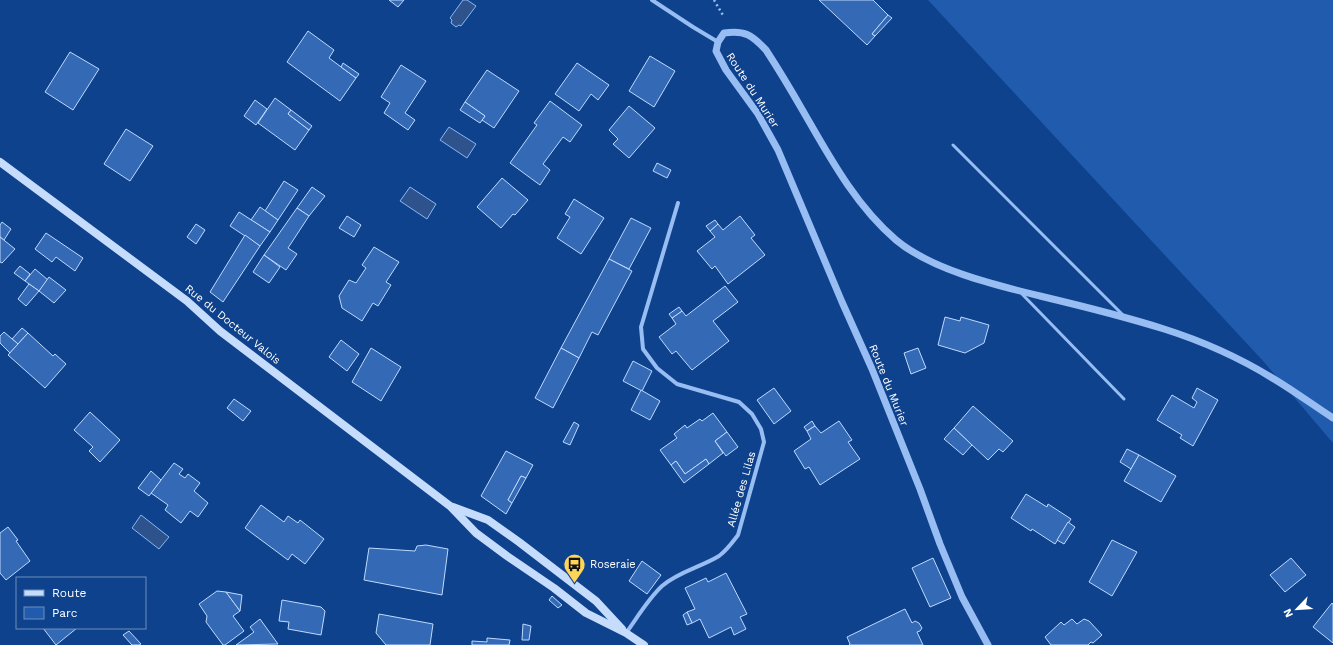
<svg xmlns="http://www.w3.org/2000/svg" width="1333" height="645" font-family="'Work Sans',sans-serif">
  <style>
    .green { fill: #215bad }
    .water { fill: #2e538c; stroke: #88b7f7 }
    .building { fill: #3369b5; stroke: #bed9fe }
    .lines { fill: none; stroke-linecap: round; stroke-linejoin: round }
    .path { stroke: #97bdf3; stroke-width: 2.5; stroke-dasharray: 2 3; stroke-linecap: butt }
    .service { stroke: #97bdf3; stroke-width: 3 }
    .minor { stroke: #97bdf3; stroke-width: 4 }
    .tertiary { stroke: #97bdf3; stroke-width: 7 }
    .secondary { stroke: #c6dcfd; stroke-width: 8 }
    .labels { text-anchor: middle; stroke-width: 4; stroke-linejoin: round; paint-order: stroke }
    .street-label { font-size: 11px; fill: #fff; stroke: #0f428d }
    .poi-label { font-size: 11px; fill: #fff; stroke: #0f428d; text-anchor: start }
  </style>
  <rect width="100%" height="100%" fill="#0f428d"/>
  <!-- green -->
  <path class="green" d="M928,0H1333V443L1264,362Z"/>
  <!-- water -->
  <g class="water">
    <path d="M463,0H467L476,6L461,26L459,25L456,27L451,23L452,20L450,18Z"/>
    <path d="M449,127L476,144L467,158L440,140Z"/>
    <path d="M410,187L436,204L427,219L400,201Z"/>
    <path d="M141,515L169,537L159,549L132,528Z"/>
  </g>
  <!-- building -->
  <g class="building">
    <path d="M389,0H404L398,7Z"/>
    <path d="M819,0H873L888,15L872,34L875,36L867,45Z"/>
    <path d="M888,15L892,18L875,36L872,34Z"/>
    <path d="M308,31L334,50L329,58L356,78L340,101L287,62Z"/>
    <path d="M70,52L99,69L73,110L45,92Z"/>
    <path d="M650,56L675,71L654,107L629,91Z"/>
    <path d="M343,63L359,74L356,78L341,67Z"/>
    <path d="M577,63L609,85L598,100L591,94L579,111L555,94Z"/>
    <path d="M401,65L426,81L405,113L415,120L408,130L384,113L390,103L381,97Z"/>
    <path d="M487,70L519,91L494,128L482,120L485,116L465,102Z"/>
    <path d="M275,98L291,110L288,114L309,130L295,150L258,123Z"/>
    <path d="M255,100L267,109L256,125L244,116Z"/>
    <path d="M550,101L582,125L570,142L563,137L543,164L550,170L540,185L510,163L537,125L534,123Z"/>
    <path d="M465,102L485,116L480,123L460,110Z"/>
    <path d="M629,106L655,128L629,158L613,144L618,139L609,130Z"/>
    <path d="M291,110L312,126L309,130L288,114Z"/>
    <path d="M126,129L153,146L130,181L104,164Z"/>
    <path d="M657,163L671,170L667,178L653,171Z"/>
    <path d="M502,178L528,200L515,215L513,214L501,228L477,207Z"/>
    <path d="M284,181L298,190L278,220L265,211Z"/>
    <path d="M312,187L325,196L309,216L297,208Z"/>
    <path d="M574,199L604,218L581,254L557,238L570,217L565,214Z"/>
    <path d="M260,207L278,220L270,232L251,220Z"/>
    <path d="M297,208L309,216L288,248L297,254L286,270L264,255Z"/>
    <path d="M239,212L270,232L260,246L230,226Z"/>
    <path d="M347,216L361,225L354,237L339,228Z"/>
    <path d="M740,216L755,235L751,238L765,255L728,284L715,266L712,269L697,251L715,237L710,231L718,224L723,230Z"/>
    <path d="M631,218L651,228L629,269L609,259Z"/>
    <path d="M715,220L718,224L710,231L706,226Z"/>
    <path d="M2,222L11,229L4,240L0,237V225Z"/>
    <path d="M196,224L205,230L196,244L187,237Z"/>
    <path d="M46,233L83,258L75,271L56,257L52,262L35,249Z"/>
    <path d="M245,235L260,246L223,302L210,292Z"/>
    <path d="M0,237L15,249L2,263L0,262Z"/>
    <path d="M374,247L399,262L386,282L391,285L378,306L373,303L362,321L342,308L339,296L349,280L356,283L366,268L362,265Z"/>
    <path d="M264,255L280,267L269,283L253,272Z"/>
    <path d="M609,259L632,271L598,335L592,332L579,358L561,348Z"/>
    <path d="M20,266L30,274L25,281L14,273Z"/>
    <path d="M35,269L48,280L39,291L25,281Z"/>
    <path d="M49,277L66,290L54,303L39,291Z"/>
    <path d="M29,284L39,291L26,306L18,299Z"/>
    <path d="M725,286L738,302L713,321L729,341L692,370L676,351L672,354L659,337L676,324L672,318L682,311L686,316Z"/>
    <path d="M679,307L682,311L672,318L669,314Z"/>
    <path d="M945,317L960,321L961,317L989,325L984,343L965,353L938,345Z"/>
    <path d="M22,328L28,333L18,344L12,339Z"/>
    <path d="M4,332L18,344L10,353L0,343V336Z"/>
    <path d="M28,333L53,356L55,354L66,364L45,388L8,355Z"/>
    <path d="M341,340L359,354L347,371L329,357Z"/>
    <path d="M371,348L401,367L381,401L352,382Z"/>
    <path d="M561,348L579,358L553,408L535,398Z"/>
    <path d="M918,348L926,368L911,374L904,353Z"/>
    <path d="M633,361L652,371L642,391L623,381Z"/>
    <path d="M774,388L791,411L774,424L757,400Z"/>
    <path d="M1197,388L1218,400L1193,446L1180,438L1182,435L1157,420L1172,395L1194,408L1197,402L1192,398Z"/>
    <path d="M641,390L660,401L650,420L631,410Z"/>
    <path d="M234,399L251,411L243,421L227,408Z"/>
    <path d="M973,406L1013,441L1003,452L999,449L988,460L954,428Z"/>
    <path d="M90,412L120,440L100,462L89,451L93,447L74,430Z"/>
    <path d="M713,413L727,432L715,441L723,453L709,464L706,459L685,474L676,461L671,465L660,450L677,438L674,434L685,425L687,428L700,419L702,421Z"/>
    <path d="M812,421L815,426L807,431L804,427Z"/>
    <path d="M839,421L852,440L848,442L860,459L820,485L809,467L805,469L794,451L811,439L807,431L815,426L821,433Z"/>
    <path d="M574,422L579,425L570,445L563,442Z"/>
    <path d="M954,428L972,445L963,455L944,439Z"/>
    <path d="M727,432L738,447L726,456L715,441Z"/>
    <path d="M1127,449L1139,455L1131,469L1120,462Z"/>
    <path d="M506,451L533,465L526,478L521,476L508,500L512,503L506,514L481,496Z"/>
    <path d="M1139,455L1176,476L1161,502L1124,481Z"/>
    <path d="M706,459L709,464L684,483L671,465L676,461L685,474Z"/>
    <path d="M174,463L183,469L179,474L185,478L188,474L200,483L194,491L208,503L198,517L190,511L181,523L165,510L168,505L151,493Z"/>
    <path d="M151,471L161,480L149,496L138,488Z"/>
    <path d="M521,476L526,478L512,503L508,500Z"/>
    <path d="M1026,494L1047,507L1048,504L1071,519L1055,544L1032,529L1031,531L1011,518Z"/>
    <path d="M261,505L284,522L288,516L298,523L300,520L324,539L305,564L292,554L288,560L245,528Z"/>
    <path d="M1068,522L1075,527L1064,544L1057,540Z"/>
    <path d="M8,527L18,540L16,541L30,561L6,580L0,573V533Z"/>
    <path d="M1112,540L1137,552L1112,596L1089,582Z"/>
    <path d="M426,545L448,549L442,595L364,580L369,548L415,551L417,546Z"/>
    <path d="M933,558L951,598L930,607L912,568Z"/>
    <path d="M1291,558L1306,575L1285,592L1270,575Z"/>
    <path d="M642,561L661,575L647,594L629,581Z"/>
    <path d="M726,573L747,614L740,617L746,629L734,635L731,627L709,638L700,619L692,623L687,612L695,609L685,588L706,578L708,582Z"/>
    <path d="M217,591L226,592L240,611L233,616L244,631L225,645H223L206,622L207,616L199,604Z"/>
    <path d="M226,592L242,595L240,611Z"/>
    <path d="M552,596L562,605L558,608L549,600Z"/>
    <path d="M282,600L321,607L325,611L321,635L288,629L289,622L279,621Z"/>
    <path d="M1332,603L1333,604V643L1313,627Z"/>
    <path d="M905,609L912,623L915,621L919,623L922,628L920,631L917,632L923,645H849L850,644L847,637Z"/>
    <path d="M687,612L692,623L687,625L683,615Z"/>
    <path d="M379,614L433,624L430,645H386L376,633Z"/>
    <path d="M260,619L278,644L236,645L254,632L250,627Z"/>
    <path d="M1072,619L1077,624L1084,619L1089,621L1102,635L1093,643L1091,642L1088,645H1051L1045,637L1061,622L1064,625Z"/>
    <path d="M523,624L531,626L529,640H522Z"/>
    <path d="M43,628H77L56,645Z"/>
    <path d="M129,631L141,644L139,645H132L123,635Z"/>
    <path d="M487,638L510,640L509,645H472V641L487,642Z"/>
  </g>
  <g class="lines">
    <!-- path -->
    <path class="path" d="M714,0L724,17"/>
    <!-- service -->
    <g class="service">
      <path d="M953,145L1123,315"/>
      <path d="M1022,294L1124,399"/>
    </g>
    <!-- minor -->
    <g class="minor">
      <path d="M652,0L693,27L718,42"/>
      <path d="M626,633C637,618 648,599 662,586C678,572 701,567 719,556C727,550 732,543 738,535L764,442L761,429L752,414L739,402L677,384L657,368L643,349L641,327L678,203"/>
    </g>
    <!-- tertiary -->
    <path class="tertiary" d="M988,645L962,597L940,544L920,489L872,369L842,302L778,150L758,114L726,70L716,51L718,42L724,33C745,30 752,35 766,50C779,70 791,90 803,111C829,156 855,205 896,240C932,270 995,285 1040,296C1082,306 1123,316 1164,329C1202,341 1240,358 1274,379C1294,391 1313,405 1333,418"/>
    <!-- secondary -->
    <g class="secondary">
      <path d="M0,162L187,301L220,331L450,506L476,533L507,556L554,588L586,613L626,633L644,645"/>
      <path d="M453,507L488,520L519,542L596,601L622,629"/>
    </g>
  </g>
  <!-- icons -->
  <defs>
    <symbol id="bus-pin" viewBox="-11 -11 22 30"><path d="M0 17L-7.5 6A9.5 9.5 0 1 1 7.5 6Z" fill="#ffd559" stroke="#0f428d"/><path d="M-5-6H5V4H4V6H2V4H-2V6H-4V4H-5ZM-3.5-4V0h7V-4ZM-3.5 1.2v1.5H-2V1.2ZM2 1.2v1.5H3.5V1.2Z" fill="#111"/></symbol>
  </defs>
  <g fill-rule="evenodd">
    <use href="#bus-pin" x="562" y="552" width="25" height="34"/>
  </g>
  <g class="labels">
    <!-- street labels -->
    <g class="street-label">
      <text transform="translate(753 90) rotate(57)" y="4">Route du Murier</text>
      <text transform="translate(233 324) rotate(39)" y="4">Rue du Docteur Valois</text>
      <text transform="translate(889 385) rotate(68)" y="4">Route du Murier</text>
      <text transform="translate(741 489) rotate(-74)" y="4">Allée des Lilas</text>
    </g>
    <!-- poi labels -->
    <g class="poi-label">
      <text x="590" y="568">Roseraie</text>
    </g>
  </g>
  <!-- legend -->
  <rect x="16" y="577" width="130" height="52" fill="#0f428d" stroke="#6f8ebb"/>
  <rect x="24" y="590" width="20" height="6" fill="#c6dcfd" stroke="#6f8ebb"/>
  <text x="52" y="597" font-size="12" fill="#ffffff">Route</text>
  <rect x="24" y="607" width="20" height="12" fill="#215bad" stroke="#6f8ebb"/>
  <text x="52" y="617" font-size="12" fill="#ffffff">Parc</text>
  <!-- north arrow -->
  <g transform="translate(1297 609) rotate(245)" stroke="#0f428d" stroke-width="3" paint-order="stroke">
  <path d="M0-3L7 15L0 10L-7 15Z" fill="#ffffff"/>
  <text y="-6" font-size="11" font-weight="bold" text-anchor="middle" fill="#ffffff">N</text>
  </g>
</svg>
